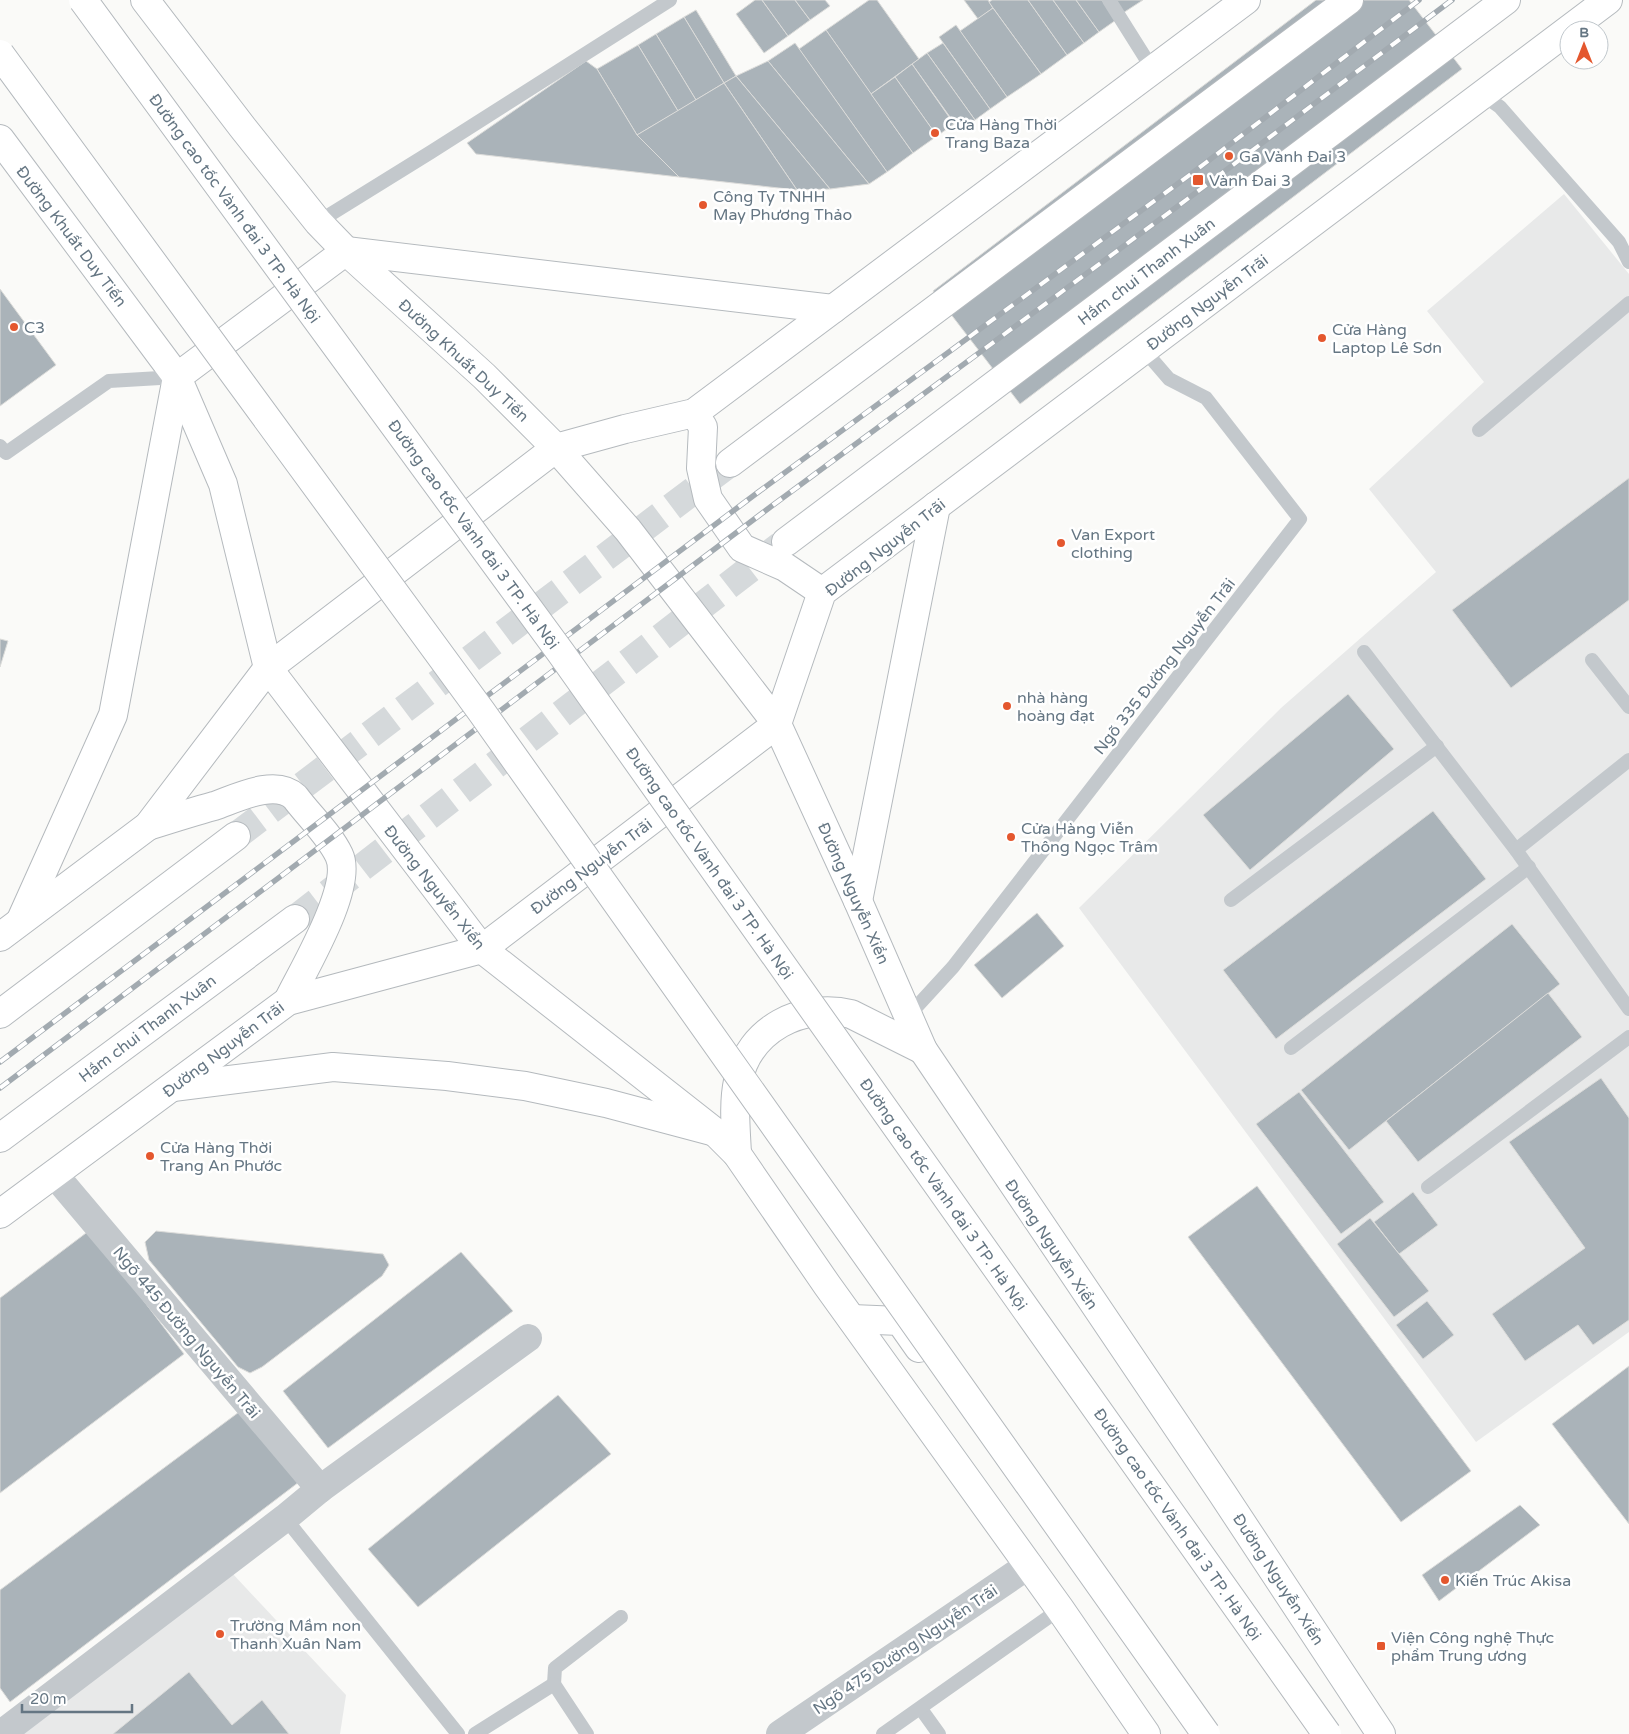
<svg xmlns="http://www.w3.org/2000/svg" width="1629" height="1734" font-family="'Varela Round',sans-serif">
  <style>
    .built { fill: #e8e9e9 }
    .building { fill: #aab3b9; stroke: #dcdcda }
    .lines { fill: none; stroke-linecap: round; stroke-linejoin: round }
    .primary-tunnel { stroke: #d5d9db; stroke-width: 28; stroke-dasharray: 28 14; stroke-linecap: butt }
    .primary-casing { stroke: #b5babe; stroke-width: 30 }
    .highway-casing { stroke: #b4b9bd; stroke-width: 30 }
    .lane { stroke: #c3c8cc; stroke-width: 14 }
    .street { stroke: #c3c8cc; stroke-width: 28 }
    .primary { stroke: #fff; stroke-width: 28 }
    .highway { stroke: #fff; stroke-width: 28 }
    .rail-casing { stroke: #a2aab0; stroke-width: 5.5 }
    .rail { stroke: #fff; stroke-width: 4; stroke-dasharray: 11; stroke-linecap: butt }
    .highway-bridge-casing { stroke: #b4b9bd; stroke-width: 30; stroke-linecap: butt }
    .highway-bridge { stroke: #fff; stroke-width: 28 }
    .poi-dot { fill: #e4572e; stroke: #fff; stroke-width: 2 }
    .labels { text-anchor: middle; stroke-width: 5; stroke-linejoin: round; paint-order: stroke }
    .poi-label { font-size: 16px; fill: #657683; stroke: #fff; text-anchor: start }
    .street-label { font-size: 16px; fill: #657683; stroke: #fff }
  </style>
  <rect width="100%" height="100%" fill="#fafaf8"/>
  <!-- built -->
  <g class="built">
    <path d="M1564,194L1629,274V1332L1476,1442L1079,908L1281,708L1436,572L1369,489L1484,382L1427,311Z"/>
    <path d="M232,1573L346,1695L340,1734H20Z"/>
  </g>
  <!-- building -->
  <g class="building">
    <path d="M755,0H762L788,36L764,53L736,14Z"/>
    <path d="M762,0H795L810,20L788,36Z"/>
    <path d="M795,0H825L830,6L810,20Z"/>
    <path d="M869,0H877L919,59L871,94L826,30Z"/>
    <path d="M964,0H988L993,8L978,19Z"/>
    <path d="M992,0H1028L1067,55L1041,74L993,8L989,2Z"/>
    <path d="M1028,0H1053L1084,43L1067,55Z"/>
    <path d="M1053,0H1076L1099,32L1084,43Z"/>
    <path d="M1076,0H1102L1116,20L1099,32Z"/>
    <path d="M1115,0H1143L1123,13Z"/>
    <path d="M1316,0H1409L1462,69L1020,404L933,291Z"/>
    <path d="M993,8L1041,74L1007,97L960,31Z"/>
    <path d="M696,10L736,76L724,83L684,17Z"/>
    <path d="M684,17L724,83L696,100L656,34Z"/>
    <path d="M956,25L1007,97L990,109L939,37Z"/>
    <path d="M826,30L913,153L887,172L799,49Z"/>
    <path d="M656,34L696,100L678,111L638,45Z"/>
    <path d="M795,43L887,172L869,184L768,61Z"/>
    <path d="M943,43L990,109L975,120L927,53Z"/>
    <path d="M638,45L678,111L637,135L597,69Z"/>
    <path d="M927,53L975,120L960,131L912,64Z"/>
    <path d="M586,61L597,69L637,135L679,177L476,154L467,143Z"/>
    <path d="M768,61L869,184L830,189L736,76Z"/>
    <path d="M912,64L954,124L937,136L895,77Z"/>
    <path d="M736,76L830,189L797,190L724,83Z"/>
    <path d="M895,77L937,136L913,153L871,94Z"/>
    <path d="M724,83L797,190L679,177L637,135Z"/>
    <path d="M0,289L56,365L0,406Z"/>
    <path d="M1629,478V600L1511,688L1452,610Z"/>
    <path d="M0,639L8,641L0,667Z"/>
    <path d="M1348,694L1394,749L1250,870L1203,815Z"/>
    <path d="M1433,811L1486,879L1276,1039L1223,970Z"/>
    <path d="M1037,913L1064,946L1002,998L974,965Z"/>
    <path d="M1512,924L1560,984L1349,1150L1301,1090Z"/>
    <path d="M1548,993L1582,1037L1418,1162L1386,1121Z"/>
    <path d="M1601,1078L1629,1118V1320L1593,1345L1578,1325L1525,1361L1492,1314L1585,1248L1509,1142Z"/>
    <path d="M1299,1092L1384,1202L1341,1234L1256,1124Z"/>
    <path d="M1257,1186L1471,1471L1401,1522L1188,1237Z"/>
    <path d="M1413,1192L1438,1225L1399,1254L1374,1222Z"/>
    <path d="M1370,1218L1429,1291L1394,1317L1337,1244Z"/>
    <path d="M90,1230L184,1354L0,1493V1298Z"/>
    <path d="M156,1231L383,1254L389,1265L382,1276L262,1367L250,1373L238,1367L149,1260L145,1242Z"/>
    <path d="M461,1252L513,1311L328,1448L283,1391Z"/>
    <path d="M1427,1301L1454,1335L1423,1359L1396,1325Z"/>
    <path d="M1629,1366V1524L1552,1424Z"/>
    <path d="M558,1395L611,1454L418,1607L368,1549Z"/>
    <path d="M239,1412L299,1482L10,1702L0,1688V1590Z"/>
    <path d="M1520,1505L1540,1525L1439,1601L1422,1575Z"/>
    <path d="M189,1672L232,1725L262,1700L289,1734H113Z"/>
  </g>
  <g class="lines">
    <!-- primary-tunnel -->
    <g class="primary-tunnel">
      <path d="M236,836L730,463"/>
      <path d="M295,919L781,545"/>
    </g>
    <defs>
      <g id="primary">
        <path d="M145,0L243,128L318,222L346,251L484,376L556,448L625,429L694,413L1246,0"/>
        <path d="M0,139L177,377L223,484L268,668"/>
        <path d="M177,377L346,251L833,309"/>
        <path d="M694,413L703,427L701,468L708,499L742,548L785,567L822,592"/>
        <path d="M730,463L1349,0"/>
        <path d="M786,542L1506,0"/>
        <path d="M858,901L936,506"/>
        <path d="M482,949L715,1132L737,1154L827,1285L1060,1609L1146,1734"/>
        <path d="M0,1014L236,836"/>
        <path d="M0,1138L295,919"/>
        <path d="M737,1154C736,1131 733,1104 738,1081C749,1029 802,1002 851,1014L923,1050"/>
        <path d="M852,1319L900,1321L919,1348"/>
        <path d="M1381,1734L1222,1493L923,1050L858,901L777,724L822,592L1608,0"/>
      </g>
      <g id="highway">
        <path d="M268,668L482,949"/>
        <path d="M148,826C170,819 192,812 214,806C235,799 275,778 295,797C309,816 329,834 339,855C354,886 303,970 288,1001"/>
        <path d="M21,920L113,715L177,377"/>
        <path d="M0,937L148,826L268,668L556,448L628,530L777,724L482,949L288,1001L0,1214"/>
        <path d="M173,1087L333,1067L447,1076L525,1086L606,1103L715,1132"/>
      </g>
    </defs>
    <!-- primary casing -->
    <use href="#primary" class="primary-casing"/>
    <!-- highway casing -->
    <use href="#highway" class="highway-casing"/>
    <!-- lane -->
    <g class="lane">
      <path d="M1109,0L1153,70"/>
      <path d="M1483,95L1500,107L1619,242L1629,262"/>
      <path d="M318,222L431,152L670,0"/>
      <path d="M1479,430L1629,303"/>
      <path d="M0,446L6,453L109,381L177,377"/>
      <path d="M1364,652L1516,850L1629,1009"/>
      <path d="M1592,660L1629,707"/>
      <path d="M1516,850L1629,760"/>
      <path d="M1231,900L1437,746"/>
      <path d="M909,1015L953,967L1300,519L1206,398L1169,379L1144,350"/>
      <path d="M1291,1048L1529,867"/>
      <path d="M1428,1187L1629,1037"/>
      <path d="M285,1518L458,1734"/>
      <path d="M554,1684L555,1668L621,1617"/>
      <path d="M921,1709L939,1734"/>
      <path d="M475,1734L554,1684L587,1734"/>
      <path d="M883,1734L1060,1609"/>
    </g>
    <!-- street -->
    <g class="street">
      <path d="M54,1174L320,1489"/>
      <path d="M1,1734L285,1518L320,1489L528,1338"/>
      <path d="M780,1734L1029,1565"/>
    </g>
    <!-- primary -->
    <use href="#primary" class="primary"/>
    <!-- highway -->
    <use href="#highway" class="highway"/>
    <defs>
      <g id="rail">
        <path d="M0,1062L757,493L1191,174L1419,0"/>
        <path d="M0,1088L769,508L1205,186L1452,0"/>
      </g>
    </defs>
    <!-- rail casing -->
    <use href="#rail" class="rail-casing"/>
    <!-- rail -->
    <use href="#rail" class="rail"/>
    <defs>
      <g id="highway-bridge">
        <path d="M83,0L561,653L1327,1734"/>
        <path d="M0,54L481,711L1206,1734"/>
      </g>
    </defs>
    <!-- highway-bridge casing -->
    <use href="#highway-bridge" class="highway-bridge-casing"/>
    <!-- highway-bridge -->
    <use href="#highway-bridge" class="highway-bridge"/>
  </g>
  <!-- markers -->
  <g class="poi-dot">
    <circle cx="935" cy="133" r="5"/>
    <circle cx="1229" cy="156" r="5"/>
    <rect x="1192" y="174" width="12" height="12" rx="2.5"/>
    <circle cx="703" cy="205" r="5"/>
    <circle cx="14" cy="327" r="5"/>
    <circle cx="1322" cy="338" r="5"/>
    <circle cx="1061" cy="543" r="5"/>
    <circle cx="1007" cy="706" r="5"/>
    <circle cx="1011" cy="837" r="5"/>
    <circle cx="150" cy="1156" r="5"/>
    <circle cx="1445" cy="1580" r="5"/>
    <circle cx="220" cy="1634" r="5"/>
    <rect x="1376" y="1641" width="10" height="10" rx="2.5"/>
  </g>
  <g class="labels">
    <!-- poi labels -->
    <g class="poi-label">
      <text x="945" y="130">Cửa Hàng Thời<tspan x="945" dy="18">Trang Baza</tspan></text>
      <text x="1239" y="162">Ga Vành Đai 3</text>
      <text x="1209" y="186">Vành Đai 3</text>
      <text x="713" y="202">Công Ty TNHH<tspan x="713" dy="18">May Phương Thảo</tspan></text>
      <text x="24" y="333">C3</text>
      <text x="1332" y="335">Cửa Hàng<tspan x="1332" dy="18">Laptop Lê Sơn</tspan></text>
      <text x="1071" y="540">Van Export<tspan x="1071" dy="18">clothing</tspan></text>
      <text x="1017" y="703">nhà hàng<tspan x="1017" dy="18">hoàng đạt</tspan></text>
      <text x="1021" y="834">Cửa Hàng Viễn<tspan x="1021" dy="18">Thông Ngọc Trâm</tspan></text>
      <text x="160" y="1153">Cửa Hàng Thời<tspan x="160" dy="18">Trang An Phước</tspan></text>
      <text x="1455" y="1586">Kiến Trúc Akisa</text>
      <text x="230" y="1631">Trường Mầm non<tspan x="230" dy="18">Thanh Xuân Nam</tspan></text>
      <text x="1391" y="1643">Viện Công nghệ Thực<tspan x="1391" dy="18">phẩm Trung ương</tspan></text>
    </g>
    <!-- street labels -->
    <g class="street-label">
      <text transform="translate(235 208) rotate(54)" y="6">Đường cao tốc Vành đai 3 TP. Hà Nội</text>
      <text transform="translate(72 236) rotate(53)" y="6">Đường Khuất Duy Tiến</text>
      <text transform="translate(1146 271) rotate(-37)" y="6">Hầm chui Thanh Xuân</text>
      <text transform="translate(1207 302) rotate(-37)" y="6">Đường Nguyễn Trãi</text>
      <text transform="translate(464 360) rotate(43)" y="6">Đường Khuất Duy Tiến</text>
      <text transform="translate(474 534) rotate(54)" y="6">Đường cao tốc Vành đai 3 TP. Hà Nội</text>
      <text transform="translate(885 547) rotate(-38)" y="6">Đường Nguyễn Trãi</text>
      <text transform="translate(1164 666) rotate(-52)" y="6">Ngõ 335 Đường Nguyễn Trãi</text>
      <text transform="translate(710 863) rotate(55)" y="6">Đường cao tốc Vành đai 3 TP. Hà Nội</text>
      <text transform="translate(591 866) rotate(-37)" y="6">Đường Nguyễn Trãi</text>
      <text transform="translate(435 887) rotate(52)" y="6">Đường Nguyễn Xiển</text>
      <text transform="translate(854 893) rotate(66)" y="6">Đường Nguyễn Xiển</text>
      <text transform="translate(147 1028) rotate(-37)" y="6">Hầm chui Thanh Xuân</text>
      <text transform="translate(223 1049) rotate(-37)" y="6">Đường Nguyễn Trãi</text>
      <text transform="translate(944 1194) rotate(55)" y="6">Đường cao tốc Vành đai 3 TP. Hà Nội</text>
      <text transform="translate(1052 1244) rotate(56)" y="6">Đường Nguyễn Xiển</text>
      <text transform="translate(187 1332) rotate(50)" y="6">Ngõ 445 Đường Nguyễn Trãi</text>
      <text transform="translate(1178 1524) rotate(55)" y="6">Đường cao tốc Vành đai 3 TP. Hà Nội</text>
      <text transform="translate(1279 1579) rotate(57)" y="6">Đường Nguyễn Xiển</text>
      <text transform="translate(905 1649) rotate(-34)" y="6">Ngõ 475 Đường Nguyễn Trãi</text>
    </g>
  </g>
  <!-- north arrow -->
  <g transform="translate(1584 45)"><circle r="24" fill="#ffffff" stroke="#c1c8cd"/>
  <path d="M0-4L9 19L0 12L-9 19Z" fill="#e4572e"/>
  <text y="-8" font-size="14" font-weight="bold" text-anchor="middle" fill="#657683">B</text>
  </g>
  <!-- scale -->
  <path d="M22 1704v8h110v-8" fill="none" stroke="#657683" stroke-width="2.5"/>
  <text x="30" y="1704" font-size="15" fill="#657683" stroke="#ffffff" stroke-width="4" paint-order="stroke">20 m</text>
</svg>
